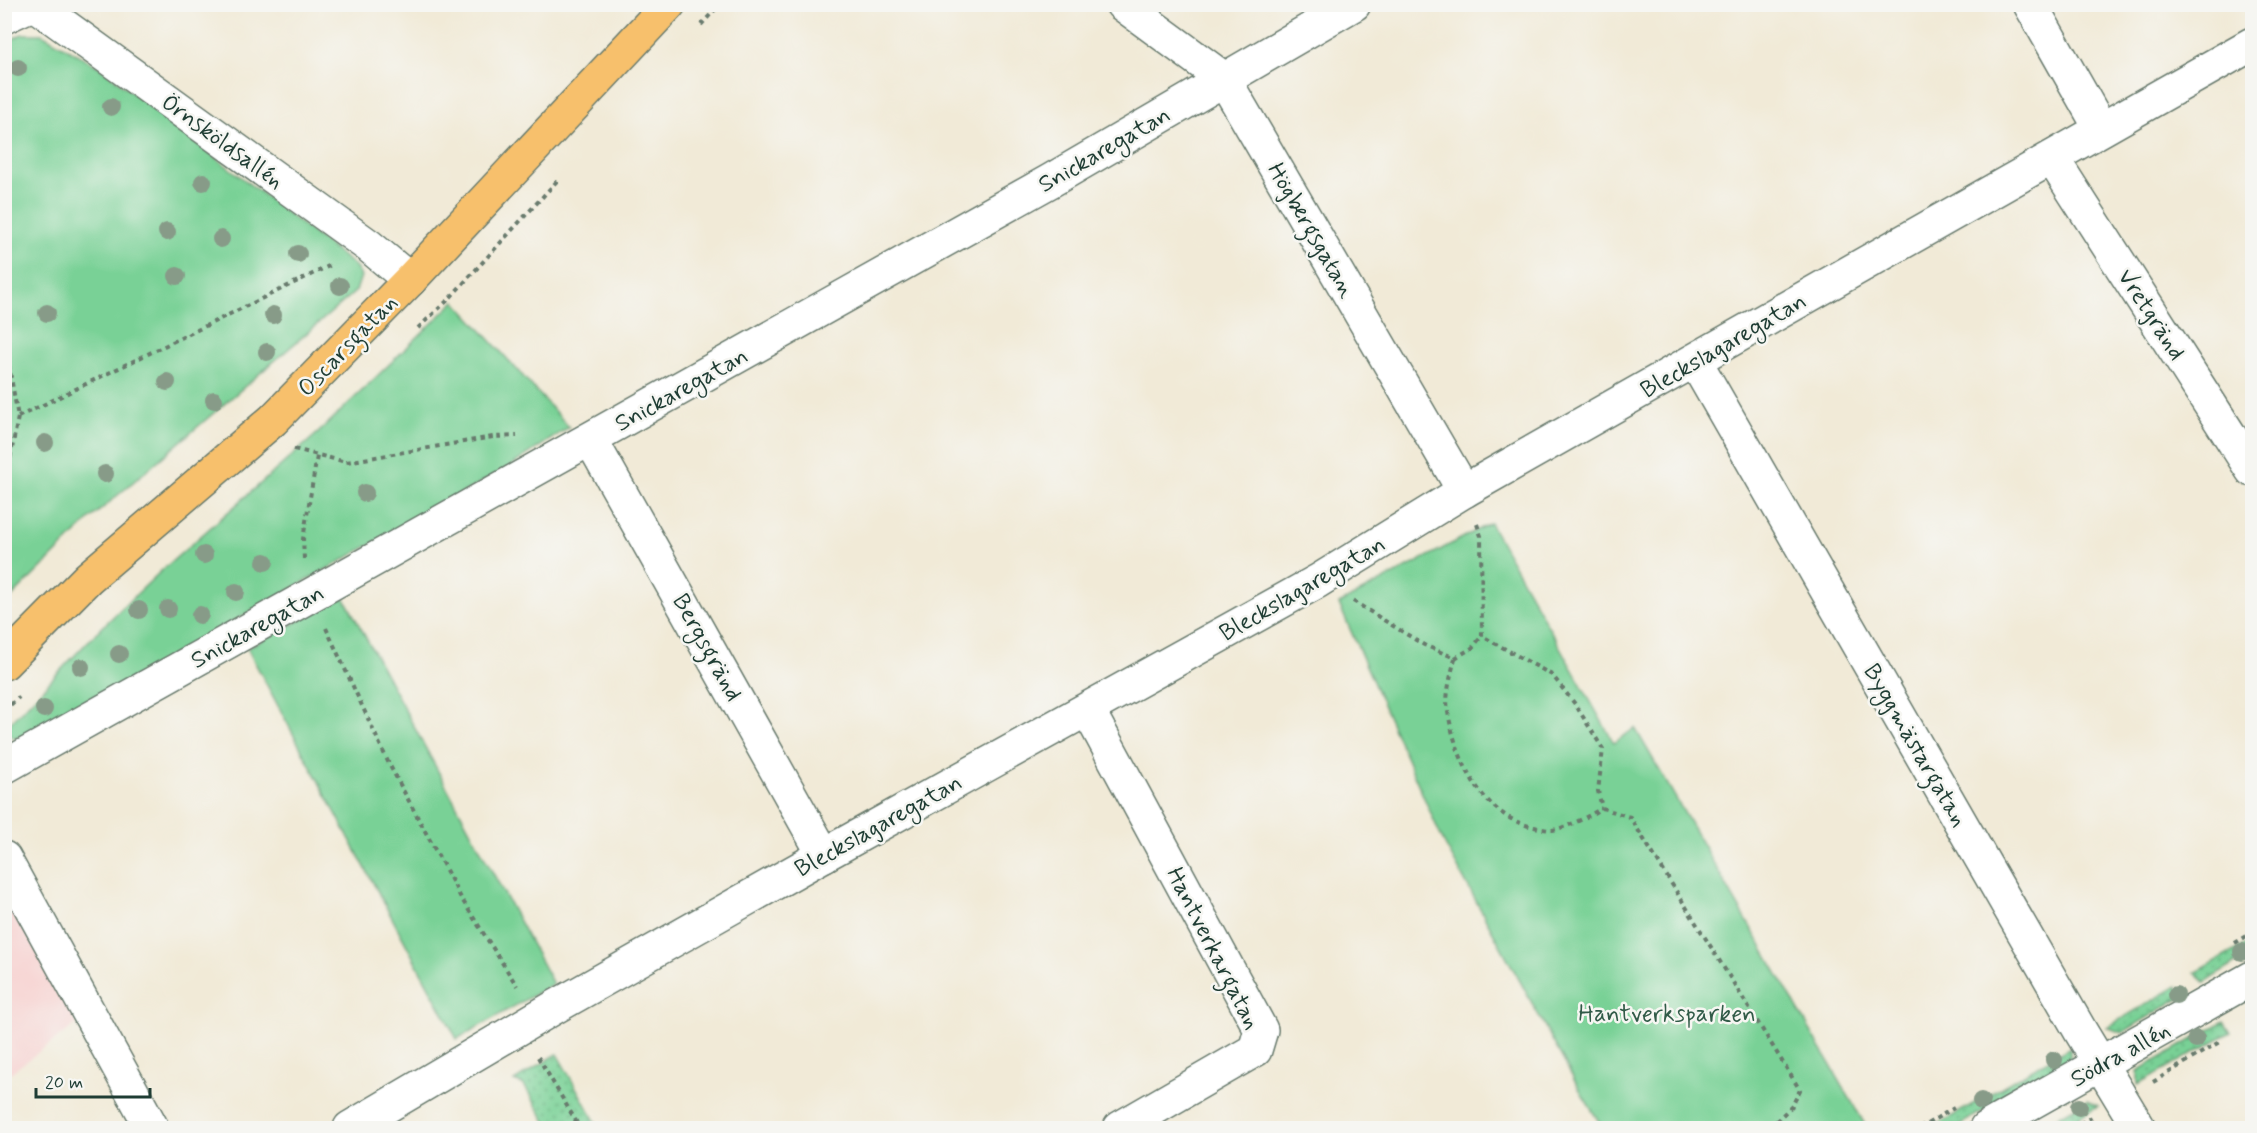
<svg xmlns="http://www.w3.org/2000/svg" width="2257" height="1133" font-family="Mynerve,sans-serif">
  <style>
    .built { fill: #f7d0cf }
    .grass { fill: url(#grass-dots); stroke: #4c8765; stroke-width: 1.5 }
    .park { fill: #79d196; stroke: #4c8765; stroke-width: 1.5 }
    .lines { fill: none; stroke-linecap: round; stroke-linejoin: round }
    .minor-casing { stroke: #687a6d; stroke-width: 36 }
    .major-casing { stroke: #687a6d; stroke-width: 36 }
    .path { stroke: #687a6d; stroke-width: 4; stroke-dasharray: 4.5 4.5; stroke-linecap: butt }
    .minor { stroke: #fff; stroke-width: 33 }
    .major { stroke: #f7c06c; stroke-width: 33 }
    .tree { fill: #879b88 }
    .labels { text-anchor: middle; stroke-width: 5; stroke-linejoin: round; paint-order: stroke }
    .street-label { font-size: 24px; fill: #1f3d34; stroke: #f6f6f2 }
    .park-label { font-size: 24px; fill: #315b48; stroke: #f6f6f2 }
  </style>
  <defs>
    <pattern id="grass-dots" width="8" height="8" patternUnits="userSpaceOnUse" patternTransform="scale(1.5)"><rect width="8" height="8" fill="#79d196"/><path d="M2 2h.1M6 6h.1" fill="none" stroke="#63ab7b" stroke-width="1.8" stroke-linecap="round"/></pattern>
  </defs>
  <rect width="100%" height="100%" fill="#f6f6f2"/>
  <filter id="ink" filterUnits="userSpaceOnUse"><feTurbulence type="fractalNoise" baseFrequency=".0167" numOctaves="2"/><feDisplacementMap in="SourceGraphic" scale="12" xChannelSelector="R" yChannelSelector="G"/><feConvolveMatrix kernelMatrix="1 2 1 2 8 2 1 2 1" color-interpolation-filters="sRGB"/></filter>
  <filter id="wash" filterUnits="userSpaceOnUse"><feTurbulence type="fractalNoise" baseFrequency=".008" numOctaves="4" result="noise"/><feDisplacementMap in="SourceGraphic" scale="24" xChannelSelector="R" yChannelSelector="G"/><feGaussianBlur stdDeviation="1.35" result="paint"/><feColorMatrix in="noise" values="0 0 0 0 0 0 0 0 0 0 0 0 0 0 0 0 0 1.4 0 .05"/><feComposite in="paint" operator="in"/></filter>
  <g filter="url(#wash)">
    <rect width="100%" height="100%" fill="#f1ead7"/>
    <!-- built -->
    <path class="built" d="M4,893L78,1023L5,1077H4Z"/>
    <!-- grass -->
    <g class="grass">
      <path d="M2252,941V954L2205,982L2195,973Z"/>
      <path d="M2177,986L2183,996L2122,1033L2107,1027Z"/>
      <path d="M2224,1021L2231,1032L2138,1085V1071Z"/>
      <path d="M2070,1047V1061L1954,1128H1932Z"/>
      <path d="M557,1054L599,1128H550L524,1085L514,1081Z"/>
      <path d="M2088,1100L2098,1106L2059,1128H2038Z"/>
    </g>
    <!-- park -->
    <g class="park">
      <path d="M22,34H42L101,68L355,266L361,276L356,291L90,519L5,604V43Z"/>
      <path d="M455,301L569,427L509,467L27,737L14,738L8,734V725L99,630L161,571L319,432Z"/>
      <path d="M1490,523L1614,743L1635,728L1867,1128H1603L1583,1096L1443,841L1339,604Z"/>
      <path d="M344,597L553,984L457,1039L247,648Z"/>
    </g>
  </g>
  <g filter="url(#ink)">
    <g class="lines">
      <defs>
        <g id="minor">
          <path d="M34,4L369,246L410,280"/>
          <path d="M1122,4L1224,79L1464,491"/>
          <path d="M2030,4L2101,129"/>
          <path d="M4,17L32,4"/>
          <path d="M2052,158L2252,470"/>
          <path d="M1695,361L2081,1032L2139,1128"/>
          <path d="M591,440L824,855"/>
          <path d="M1088,710L1261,1030L1255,1050L1120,1128"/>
          <path d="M4,767L1050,181L1354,4"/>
          <path d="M4,858L152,1128"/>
          <path d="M350,1128L555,1007L824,855L1318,581L1464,491L2252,44"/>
          <path d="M1986,1128L2252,978"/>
        </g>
        <path id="major" d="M4,663L88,578L273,420L410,280L669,4"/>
      </defs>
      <!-- minor casing -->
      <use href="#minor" class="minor-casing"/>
      <!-- major casing -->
      <use href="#major" class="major-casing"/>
      <!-- path -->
      <g class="path">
        <path d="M701,25L720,4"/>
        <path d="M4,135L7,173L4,203"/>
        <path d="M418,328L448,300L557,181"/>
        <path d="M4,338L18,417L4,491"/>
        <path d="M18,417L333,264"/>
        <path d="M294,449L346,462L493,437L517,436"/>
        <path d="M1477,524L1481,536L1482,636L1552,675L1575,704L1603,749L1598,791L1602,808L1630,817L1800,1090L1792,1106L1769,1128"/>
        <path d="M304,559L303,539L317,456"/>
        <path d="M1353,601L1424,645L1455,658L1472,648L1482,636"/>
        <path d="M326,628L389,764L461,898L517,986"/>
        <path d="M1455,658C1451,675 1445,695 1448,712C1456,759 1482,817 1534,827C1539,828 1546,830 1552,830C1569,827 1587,817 1602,808"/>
        <path d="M4,711L19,697"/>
        <path d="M2235,943L2252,933"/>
        <path d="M538,1057L580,1128"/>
        <path d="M2153,1082L2221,1041"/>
        <path d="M306,1128L314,1124"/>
        <path d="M1920,1128L1954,1108"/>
        <path d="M2072,1128L2092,1117"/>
      </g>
      <!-- minor -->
      <use href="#minor" class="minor"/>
      <!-- major -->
      <use href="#major" class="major"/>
    </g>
    <!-- trees -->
    <g class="tree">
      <circle cx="18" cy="68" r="9"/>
      <circle cx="111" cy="107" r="9"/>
      <circle cx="203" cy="182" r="9"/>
      <circle cx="167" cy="232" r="9"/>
      <circle cx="221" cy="239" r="9"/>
      <circle cx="298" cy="254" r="9"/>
      <circle cx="177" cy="276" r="9"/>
      <circle cx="340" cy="286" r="9"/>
      <circle cx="47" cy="313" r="9"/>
      <circle cx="273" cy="315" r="9"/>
      <circle cx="267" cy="352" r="9"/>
      <circle cx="167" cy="382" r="9"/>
      <circle cx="214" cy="400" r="9"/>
      <circle cx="45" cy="443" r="9"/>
      <circle cx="105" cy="474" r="9"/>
      <circle cx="365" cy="493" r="9"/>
      <circle cx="204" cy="555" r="9"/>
      <circle cx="265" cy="562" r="9"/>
      <circle cx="236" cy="592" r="9"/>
      <circle cx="168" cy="609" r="9"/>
      <circle cx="139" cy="610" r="9"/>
      <circle cx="200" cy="615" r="9"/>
      <circle cx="119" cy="654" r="9"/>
      <circle cx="81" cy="667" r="9"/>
      <circle cx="44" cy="709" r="9"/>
      <circle cx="2242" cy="952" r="9"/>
      <circle cx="2176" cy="995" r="9"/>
      <circle cx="2196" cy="1039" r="9"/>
      <circle cx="2054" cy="1060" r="9"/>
      <circle cx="1981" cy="1101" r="9"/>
      <circle cx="2079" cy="1107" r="9"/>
    </g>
  </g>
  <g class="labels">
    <!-- street labels -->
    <g class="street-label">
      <text transform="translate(223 141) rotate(36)" y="8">Örnsköldsallén</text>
      <text transform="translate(1104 149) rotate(-30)" y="8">Snickaregatan</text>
      <text transform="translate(1312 230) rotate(60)" y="8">Högbergsgatan</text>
      <text transform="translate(2152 314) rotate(57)" y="8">Vretgränd</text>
      <text transform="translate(347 345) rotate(-46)" y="8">Oscarsgatan</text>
      <text transform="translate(1723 345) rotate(-30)" y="8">Bleckslagaregatan</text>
      <text transform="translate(681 389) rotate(-29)" y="8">Snickaregatan</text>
      <text transform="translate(1302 588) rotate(-30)" y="8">Bleckslagaregatan</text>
      <text transform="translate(257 626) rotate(-29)" y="8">Snickaregatan</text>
      <text transform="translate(708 647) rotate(61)" y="8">Bergsgränd</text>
      <text transform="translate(1916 745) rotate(60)" y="8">Byggmästargatan</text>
      <text transform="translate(878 825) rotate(-29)" y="8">Bleckslagaregatan</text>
      <text transform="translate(1214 948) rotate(63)" y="8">Hantverkargatan</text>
      <text transform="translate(2120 1054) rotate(-29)" y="8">Södra allén</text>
    </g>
    <!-- park labels -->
    <g class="park-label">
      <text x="1667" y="1021">Hantverksparken</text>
    </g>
  </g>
  <!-- margin -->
  <rect width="2257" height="1133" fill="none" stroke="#f6f6f2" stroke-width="24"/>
  <!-- scale -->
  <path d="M36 1088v9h114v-9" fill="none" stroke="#1f3d34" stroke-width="3"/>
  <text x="45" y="1088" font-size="18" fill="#1f3d34" stroke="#f6f6f2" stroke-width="4.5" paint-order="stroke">20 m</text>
</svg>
